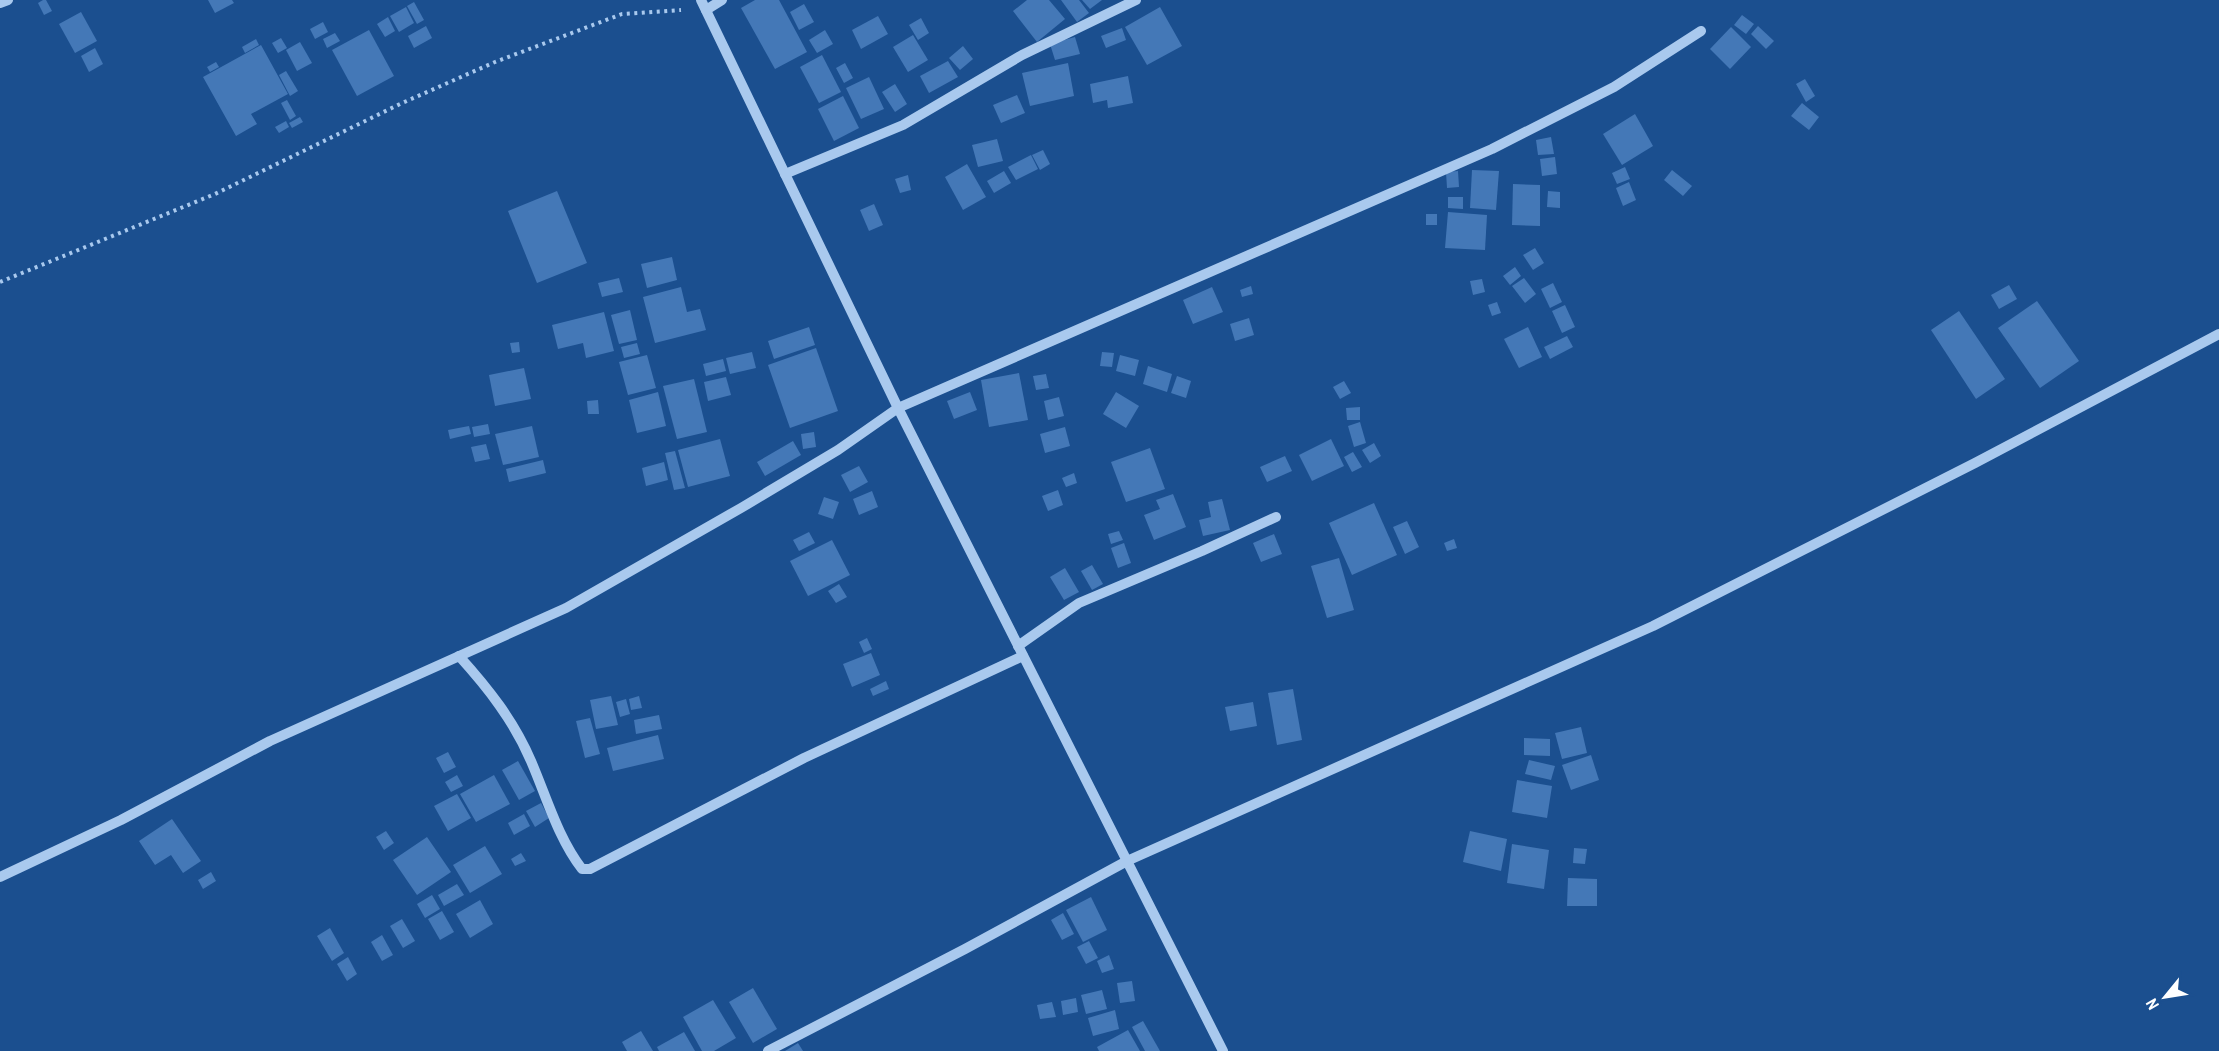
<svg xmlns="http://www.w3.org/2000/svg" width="2219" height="1051" font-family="'Archivo Narrow',sans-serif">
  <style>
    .building { fill: #4478b7 }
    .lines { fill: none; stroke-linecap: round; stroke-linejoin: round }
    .path { stroke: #a9c9ee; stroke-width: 4; stroke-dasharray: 3 4.5; stroke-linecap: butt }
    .minor { stroke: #a9c9ee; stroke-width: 10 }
  </style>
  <rect width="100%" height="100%" fill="#1b4f8f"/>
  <!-- building -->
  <g class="building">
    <path d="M43,0H46L52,11L44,15L38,3Z"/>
    <path d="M208,0H232L234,3L215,13Z"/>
    <path d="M755,0H779L807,52L775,69L741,8Z"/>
    <path d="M1027,0H1049L1065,19L1037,42L1013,11Z"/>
    <path d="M1061,0H1079L1089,13L1077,22Z"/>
    <path d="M1082,0H1102L1090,9Z"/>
    <path d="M414,2L424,20L417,24L407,6Z"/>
    <path d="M804,4L814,22L799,30L790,12Z"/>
    <path d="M406,7L414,23L399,32L390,16Z"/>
    <path d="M1160,7L1182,46L1147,65L1125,27Z"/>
    <path d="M81,12L97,41L75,53L59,24Z"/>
    <path d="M1742,15L1754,24L1746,34L1734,25Z"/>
    <path d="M878,16L888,34L861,49L852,30Z"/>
    <path d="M388,17L395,31L385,37L377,24Z"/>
    <path d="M921,18L929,33L918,40L909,25Z"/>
    <path d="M323,22L328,32L315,39L310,29Z"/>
    <path d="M426,26L432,38L414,48L408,36Z"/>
    <path d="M1758,26L1774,41L1766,49L1751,34Z"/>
    <path d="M1731,27L1751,47L1730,69L1710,49Z"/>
    <path d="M1122,28L1126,40L1106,48L1101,36Z"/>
    <path d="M369,30L394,76L357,96L332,50Z"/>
    <path d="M825,30L833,44L817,53L809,40Z"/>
    <path d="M335,33L340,41L327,48L323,39Z"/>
    <path d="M913,35L928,60L908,72L893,47Z"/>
    <path d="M1075,37L1080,54L1055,60L1050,44Z"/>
    <path d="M281,38L287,48L278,53L272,43Z"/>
    <path d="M256,39L259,45L245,53L242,47Z"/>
    <path d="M300,42L312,63L297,71L286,50Z"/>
    <path d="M261,45L288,94L251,114L257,124L236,136L203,77Z"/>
    <path d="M963,46L973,59L960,70L949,58Z"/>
    <path d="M95,48L103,64L89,72L81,56Z"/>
    <path d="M822,55L841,92L819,103L800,67Z"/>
    <path d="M948,61L958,77L929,93L920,76Z"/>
    <path d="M216,62L219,67L210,72L207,67Z"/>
    <path d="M845,63L853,78L844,83L836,68Z"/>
    <path d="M1068,63L1074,96L1030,106L1022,73Z"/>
    <path d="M286,71L298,91L290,96L279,75Z"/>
    <path d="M1128,76L1133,103L1108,108L1107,100L1093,103L1090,84Z"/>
    <path d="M869,77L884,109L861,119L846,88Z"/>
    <path d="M1805,79L1815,96L1806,102L1796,84Z"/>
    <path d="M895,84L907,104L895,112L882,92Z"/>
    <path d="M1017,95L1025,113L1001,123L993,105Z"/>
    <path d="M843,96L859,128L834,141L818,109Z"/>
    <path d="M287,100L296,116L290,120L281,103Z"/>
    <path d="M1802,103L1819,117L1809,130L1791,116Z"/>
    <path d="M1635,114L1653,146L1622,165L1603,134Z"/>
    <path d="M300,117L303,122L292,128L289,123Z"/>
    <path d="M286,121L289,127L279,133L275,127Z"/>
    <path d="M1551,137L1554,154L1538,155L1536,140Z"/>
    <path d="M997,139L1003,161L978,167L972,145Z"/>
    <path d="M1043,150L1050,164L1040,170L1032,155Z"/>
    <path d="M1031,155L1038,169L1016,180L1008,167Z"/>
    <path d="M1555,157L1557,174L1542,176L1540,159Z"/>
    <path d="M967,164L986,197L963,210L945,177Z"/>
    <path d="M1625,167L1630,179L1617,184L1612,173Z"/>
    <path d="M1472,170L1499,171L1496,210L1470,208Z"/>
    <path d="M1672,170L1692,186L1683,196L1664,180Z"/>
    <path d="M1004,171L1011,183L994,193L987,181Z"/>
    <path d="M1458,171L1459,187L1447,188L1446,172Z"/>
    <path d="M908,175L911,190L900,193L895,179Z"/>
    <path d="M1629,182L1636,200L1623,206L1616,188Z"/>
    <path d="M1513,184L1540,185V226L1512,225Z"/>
    <path d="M557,191L587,263L537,283L508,211Z"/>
    <path d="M1548,191L1560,192V208L1547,207Z"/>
    <path d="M1448,197H1463V209L1448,208Z"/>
    <path d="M874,204L883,225L869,231L860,210Z"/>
    <path d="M1448,212L1487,215L1485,250L1445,248Z"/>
    <rect x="1426" y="214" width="11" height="11"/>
    <path d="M1535,248L1544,263L1533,270L1523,255Z"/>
    <path d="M672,257L677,280L647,288L641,264Z"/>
    <path d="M1515,267L1521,276L1510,285L1503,276Z"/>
    <path d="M619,278L623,292L602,297L598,283Z"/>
    <path d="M1524,278L1536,294L1525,303L1512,286Z"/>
    <path d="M1482,279L1485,292L1473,295L1470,281Z"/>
    <path d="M1553,283L1562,302L1550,308L1541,289Z"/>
    <path d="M2009,285L2017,299L1999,309L1991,295Z"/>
    <path d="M1251,286L1253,294L1242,297L1240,290Z"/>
    <path d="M681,287L687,312L700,309L706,330L655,343L643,297Z"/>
    <path d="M1212,287L1223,312L1193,324L1183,300Z"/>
    <path d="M2037,301L2079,361L2040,388L1998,328Z"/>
    <path d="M1497,302L1501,313L1492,316L1488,305Z"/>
    <path d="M1565,305L1575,327L1562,333L1552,311Z"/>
    <path d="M630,310L637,340L619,344L611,315Z"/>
    <path d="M1959,311L2005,379L1976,399L1931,330Z"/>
    <path d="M604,312L614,351L586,358L583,343L558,349L552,325Z"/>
    <path d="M1249,318L1254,335L1235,341L1230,324Z"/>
    <path d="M809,327L815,345L774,359L768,341Z"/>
    <path d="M1528,327L1542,357L1519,368L1504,339Z"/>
    <path d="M1567,336L1573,347L1550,359L1544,347Z"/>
    <path d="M519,342L520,352L512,353L510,343Z"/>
    <path d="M637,343L640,354L624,358L621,347Z"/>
    <path d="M816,348L838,411L790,428L768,365Z"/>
    <path d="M752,352L756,368L730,374L726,358Z"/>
    <path d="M1102,352L1114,353L1112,367L1100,366Z"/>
    <path d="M647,355L656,388L628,395L619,362Z"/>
    <path d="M1120,355L1139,360L1135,376L1116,371Z"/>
    <path d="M723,359L726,371L706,376L703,364Z"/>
    <path d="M1148,366L1172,374L1167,392L1143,384Z"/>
    <path d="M524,368L531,399L495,406L489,375Z"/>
    <path d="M1019,373L1028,420L989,427L981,380Z"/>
    <path d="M1046,374L1049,388L1036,390L1033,376Z"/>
    <path d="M1177,376L1191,381L1186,398L1171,393Z"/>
    <path d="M726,377L731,395L708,401L704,382Z"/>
    <path d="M694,379L707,432L677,439L663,386Z"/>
    <path d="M1344,381L1351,393L1340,399L1333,387Z"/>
    <path d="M658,392L666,426L637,433L629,400Z"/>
    <path d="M970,392L977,410L954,419L947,401Z"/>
    <path d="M1116,392L1139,406L1126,428L1103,414Z"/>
    <path d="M1059,397L1064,416L1048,420L1044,401Z"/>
    <path d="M598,400L599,414H588L587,401Z"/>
    <path d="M1360,407V420H1347L1346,408Z"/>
    <path d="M1360,422L1366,443L1354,447L1348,426Z"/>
    <path d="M488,424L490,434L474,437L472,427Z"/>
    <path d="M469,426L471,434L450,439L448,430Z"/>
    <path d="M532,426L539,457L503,465L495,434Z"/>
    <path d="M1065,427L1070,446L1045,453L1040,434Z"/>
    <path d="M814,432L816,447L803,449L801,434Z"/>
    <path d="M720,439L730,476L688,487L678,450Z"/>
    <path d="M1331,439L1344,466L1312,481L1299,455Z"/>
    <path d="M793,441L801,455L765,476L757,462Z"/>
    <path d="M1374,443L1381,456L1370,463L1362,450Z"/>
    <path d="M486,444L490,459L475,462L471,447Z"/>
    <path d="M1150,448L1165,489L1126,502L1111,462Z"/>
    <path d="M675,451L685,488L674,490L665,453Z"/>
    <path d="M1353,452L1362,467L1352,472L1344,457Z"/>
    <path d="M1285,456L1292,471L1267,482L1260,467Z"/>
    <path d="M543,460L546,473L509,482L506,469Z"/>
    <path d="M664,462L668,480L646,486L642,468Z"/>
    <path d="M859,466L868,482L850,492L841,475Z"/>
    <path d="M1074,473L1077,483L1066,487L1062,478Z"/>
    <path d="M1058,490L1063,505L1048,511L1042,496Z"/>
    <path d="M872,491L878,507L859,515L853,499Z"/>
    <path d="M1173,494L1186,527L1154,540L1144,515L1160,509L1156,500Z"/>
    <path d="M824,497L839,502L833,519L818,514Z"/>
    <path d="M1222,499L1230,530L1203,536L1199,520L1211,517L1208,502Z"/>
    <path d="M1374,503L1397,555L1352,575L1329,523Z"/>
    <path d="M1407,521L1419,547L1405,554L1393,527Z"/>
    <path d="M1119,531L1123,540L1111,544L1108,534Z"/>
    <path d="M809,532L815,543L799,551L793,540Z"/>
    <path d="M1274,534L1282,554L1261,562L1253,543Z"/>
    <path d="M1454,539L1457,548L1447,551L1444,543Z"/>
    <path d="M832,540L850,575L808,596L790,561Z"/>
    <path d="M1124,543L1131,563L1118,568L1111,548Z"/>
    <path d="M1339,558L1354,610L1327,618L1311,566Z"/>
    <path d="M1092,565L1103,584L1092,590L1081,571Z"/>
    <path d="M1065,568L1079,592L1064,600L1050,577Z"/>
    <path d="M839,584L847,597L836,603L828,591Z"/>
    <path d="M867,638L872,649L864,653L859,642Z"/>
    <path d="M871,653L880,675L852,687L843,664Z"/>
    <path d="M886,681L889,689L873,696L870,689Z"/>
    <path d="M1293,689L1302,740L1277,745L1268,693Z"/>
    <path d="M611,696L618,725L596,729L590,700Z"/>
    <path d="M639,696L642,708L631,710L629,699Z"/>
    <path d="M626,699L630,714L620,717L616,702Z"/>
    <path d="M1253,702L1257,726L1230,731L1225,707Z"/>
    <path d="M659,715L662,729L636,734L634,720Z"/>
    <path d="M590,718L600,754L585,758L576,721Z"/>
    <path d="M1581,727L1587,753L1562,759L1555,733Z"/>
    <path d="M658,735L664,759L613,771L607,748Z"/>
    <path d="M1524,738L1550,739V756L1524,755Z"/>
    <path d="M448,752L456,767L444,773L436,758Z"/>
    <path d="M1591,755L1599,780L1571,790L1562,765Z"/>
    <path d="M1529,760L1555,766L1551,780L1525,774Z"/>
    <path d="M518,761L535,791L519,800L502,770Z"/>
    <path d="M457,775L463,786L451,792L445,782Z"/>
    <path d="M494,775L510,804L476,822L460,794Z"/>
    <path d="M1517,780L1552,786L1547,818L1512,812Z"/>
    <path d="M457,794L471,818L448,831L434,806Z"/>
    <path d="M541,803L549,818L535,827L526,811Z"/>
    <path d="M524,814L530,826L514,835L508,823Z"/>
    <path d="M172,819L201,861L183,873L171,855L155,865L139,841Z"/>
    <path d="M386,831L394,843L384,850L376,837Z"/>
    <path d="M1470,831L1507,839L1501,871L1463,862Z"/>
    <path d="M427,837L451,872L417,895L393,860Z"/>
    <path d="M1512,844L1549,850L1544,889L1507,883Z"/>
    <path d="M485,846L502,874L470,893L453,865Z"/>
    <path d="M1574,848L1587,849L1585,864L1573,863Z"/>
    <path d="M521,853L526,861L515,866L511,859Z"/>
    <path d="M211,872L216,881L203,889L198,880Z"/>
    <path d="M1568,878L1597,879V906H1567Z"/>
    <path d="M457,884L464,895L444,906L438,895Z"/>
    <path d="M432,895L440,909L425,918L417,904Z"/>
    <path d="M1091,897L1107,930L1083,942L1066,910Z"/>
    <path d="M480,900L493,924L470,938L456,914Z"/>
    <path d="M442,911L454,932L440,940L428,919Z"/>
    <path d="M1063,913L1074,934L1062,940L1051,920Z"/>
    <path d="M402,919L415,941L403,948L390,926Z"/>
    <path d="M330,928L344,953L332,961L317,936Z"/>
    <path d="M382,935L393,955L382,961L371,942Z"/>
    <path d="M1089,941L1098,958L1086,964L1077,947Z"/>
    <path d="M1109,955L1114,969L1102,973L1097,961Z"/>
    <path d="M348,957L357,974L347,981L337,964Z"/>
    <path d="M1132,981L1135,1001L1120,1003L1117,983Z"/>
    <path d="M753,988L777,1029L753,1043L729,1002Z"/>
    <path d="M1102,990L1107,1009L1086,1014L1081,995Z"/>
    <path d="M1076,998L1078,1012L1063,1015L1061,1001Z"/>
    <path d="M713,1000L736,1038L714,1051H702L683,1017Z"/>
    <path d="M1052,1002L1056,1017L1040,1019L1037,1005Z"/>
    <path d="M1115,1010L1119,1029L1093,1036L1088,1018Z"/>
    <path d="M1143,1021L1160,1051H1145L1132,1027Z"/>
    <path d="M1128,1030L1140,1051H1099L1097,1047Z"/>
    <path d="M641,1031L653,1051H627L622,1042Z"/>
    <path d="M684,1032L695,1051H659L657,1047Z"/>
    <path d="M798,1043L803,1051H785Z"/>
  </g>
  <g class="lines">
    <!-- path -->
    <path class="path" d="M0,282L215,194L400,104L495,62L622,14L681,10"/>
    <!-- minor -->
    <g class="minor">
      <path d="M701,0L898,408L1223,1051"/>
      <path d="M0,3L8,0"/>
      <path d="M706,10L722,0"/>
      <path d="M785,174L903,125L1022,55L1136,0"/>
      <path d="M1018,646L1079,603L1202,551L1276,517"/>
      <path d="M459,656C488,688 514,721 531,761C547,798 558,838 582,869H590L804,758L1023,656"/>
      <path d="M0,877L121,820L270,741L566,608L741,508L838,450L898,408L1492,149L1614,87L1701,31"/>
      <path d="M768,1051L965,949L1127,861L1653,626L1975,463L2219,334"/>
    </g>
  </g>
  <!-- north arrow -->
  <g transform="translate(2165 997) rotate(240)" stroke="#1b4f8f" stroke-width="4.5" paint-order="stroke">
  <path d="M0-4.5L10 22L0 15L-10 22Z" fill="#ffffff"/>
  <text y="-9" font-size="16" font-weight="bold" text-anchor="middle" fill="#ffffff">N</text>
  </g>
</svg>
